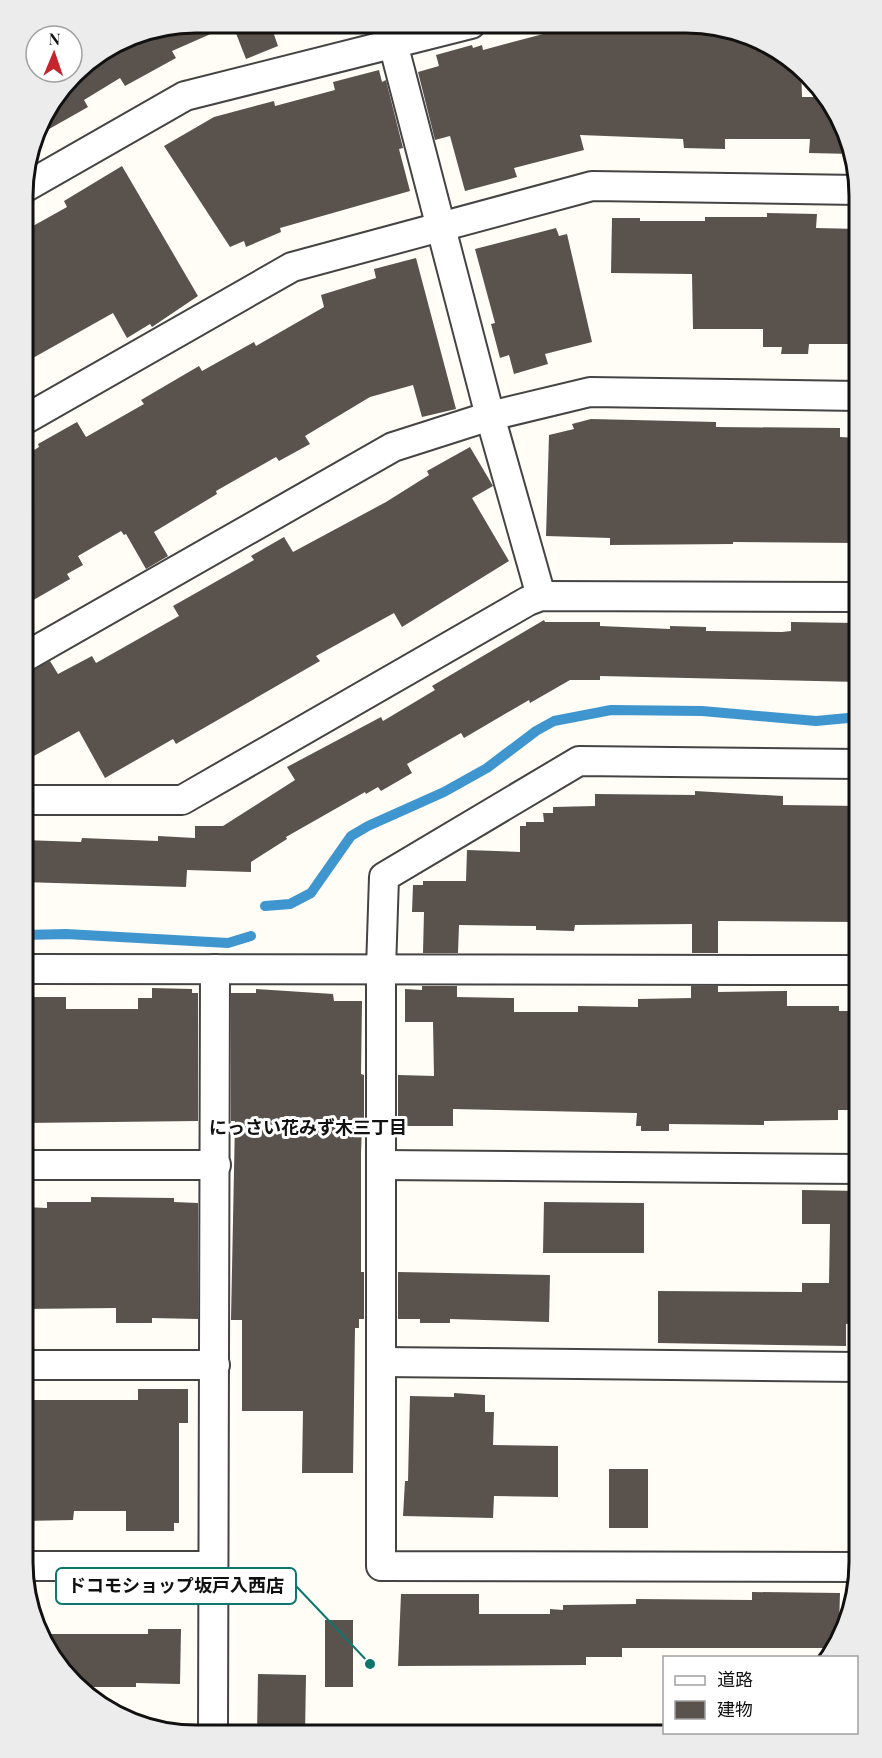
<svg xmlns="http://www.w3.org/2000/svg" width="882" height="1758" font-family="'Playfair Display','Noto Sans JP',serif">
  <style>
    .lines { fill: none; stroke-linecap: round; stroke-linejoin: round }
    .stream { stroke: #3f96cf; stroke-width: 10 }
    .building { fill: #5a524d }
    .minor-casing { stroke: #444; stroke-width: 32 }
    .minor { stroke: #fff; stroke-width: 28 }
    .labels { text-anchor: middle; stroke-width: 6; stroke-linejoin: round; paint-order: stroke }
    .neighbourhood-label { font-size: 18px; font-weight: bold; fill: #111; stroke: #fff }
    .rim { fill: none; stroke: #111; stroke-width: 3 }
    .leader { fill: none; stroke: #0f766e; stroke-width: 2 }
    .callout-dot { fill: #0f766e; stroke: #fff; stroke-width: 2 }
    .callout { fill: #fff; stroke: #0f766e; stroke-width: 2 }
    .callout-label { font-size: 18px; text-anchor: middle; font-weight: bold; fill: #111 }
  </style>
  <rect width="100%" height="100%" fill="#fffdf5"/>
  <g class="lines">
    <!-- stream -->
    <g class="stream">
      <path d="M265,906L290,904L311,893L351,836L368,826L444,792L487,768L536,731L554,721L611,710L702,711L816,721L859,717"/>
      <path d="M23,935L66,934L228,943L251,936"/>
    </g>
  </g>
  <!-- building -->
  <g class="building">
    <path d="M196,22L220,23L222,29L172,51L176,58L125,86L120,78L84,100L88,107L35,137L41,119L75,74L116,51L113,46L130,36Z"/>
    <path d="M232,23H270L278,46L246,59Z"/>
    <path d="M547,25H633V29L653,31H731L801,66L802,97H821L850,141L853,154L809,153L810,139H725V149L684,148L683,139L580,135L584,150L514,168L517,177L465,191L450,136L435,140L418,72L439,66L436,55L472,45L473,48L482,45L483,50L547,33Z"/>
    <path d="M379,70L382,82L386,80L403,148L399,149L410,191L280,228L281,232L246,247L244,241L230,247L164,146L214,117L274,101L275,106L335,90L333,82Z"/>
    <path d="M122,166L198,296L152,327L150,324L127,338L113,313L24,363V231L67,207L64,201Z"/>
    <path d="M767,213L817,214L816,228L859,229V344H809L808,354H781L782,347H763V329H693L692,274L611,273L612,218H640V221H705V217H767Z"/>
    <path d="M556,228L559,236L567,234L592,342L545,354L548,364L514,374L509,355L500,358L491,324L495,323L475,249Z"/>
    <path d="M416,258L456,409L422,417L413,385L370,397L305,436L310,444L279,461L276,457L216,491L217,494L154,532L168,556L146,569L126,534L124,535L121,531L78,556L83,565L67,574L70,579L23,606L24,456L39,447L38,444L77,422L86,437L144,404L141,400L199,366L202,371L254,342L256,346L324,307L321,295L376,278L374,269Z"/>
    <path d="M591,419L716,422V427L840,428V437L859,438V543L733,542V544L610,545V538L546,536L549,435L574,429L572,424Z"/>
    <path d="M470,447L493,486L472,498L509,561L402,627L394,613L316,656L320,661L176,744L173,739L105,778L79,731L23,762V674L50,661L58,674L92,656L96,663L179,616L173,606L254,560L251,556L284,537L293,552L386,502L429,475L427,471Z"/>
    <path d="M23,616L34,633L23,639Z"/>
    <path d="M544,620L545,622H600V626L670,629V626L706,627V631L782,632L791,631V622L856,623V636H859V682L600,676V680H570L530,703L529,700L464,738L461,733L407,764L412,773L381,791L378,787L366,794L365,792L286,837L287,839L251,862V872L187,870L186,887L23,882V840L81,842L82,838L158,841V836L195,838V826H223L295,780L287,767L381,717L383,721L435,690L432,686Z"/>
    <path d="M695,791L783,796V805L859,806V922L718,921V953H692V924L575,925L574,931L536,930V926L459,925L458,953H423L424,912H412L413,885H423V881H466L467,850L520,852V826H526V822H544L543,813H553V807L595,806V794L695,795Z"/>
    <path d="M422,986H457V997L514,998V1012H578V1006L638,1007V999L691,998V986H718V992L787,991V1006H839V1011H859V1110H838V1120L764,1121V1125L669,1124V1131H641V1126H636L637,1113L453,1109V1126H398V1075L434,1076L433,1022H405V989L422,990Z"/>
    <path d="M152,988L192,989V993H198V1121L23,1123L26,997H66V1009H138V998H152Z"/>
    <path d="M256,989L333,994L334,1001H362L361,1074L364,1075V1126H362L361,1153V1272H364V1319H359V1328H355L353,1473H302L303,1411H242V1320H231L235,1121H231V993H256Z"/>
    <path d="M802,1190L859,1191V1323L846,1324V1346L658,1343V1291L802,1292V1283H829L830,1224H802Z"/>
    <path d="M91,1197L174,1198V1202L198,1203V1319L152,1318V1323H116V1308L23,1309V1207L47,1208V1202H91Z"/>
    <path d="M544,1202L644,1203V1253H543Z"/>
    <path d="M398,1272L550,1275L549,1322L450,1319V1323H420V1319H398Z"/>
    <path d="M138,1389H188V1423H179V1523H174V1531H126V1511H74L73,1520L23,1521V1400H138Z"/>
    <path d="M454,1393L485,1395V1412H494L493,1445L558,1446V1497L494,1496L493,1518L403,1516L405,1481H408L410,1396L454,1397Z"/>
    <rect x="609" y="1469" width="39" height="59"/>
    <path d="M752,1592L840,1593L839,1626L831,1648H622V1657H586V1665L398,1666L401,1594H479V1614H550V1609L563,1610V1605L636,1604V1599L752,1600Z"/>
    <rect x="325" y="1620" width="28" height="67"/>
    <path d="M148,1629H181L180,1684L136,1683V1687H78L43,1634H148Z"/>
    <path d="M258,1674L306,1675L305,1734H257Z"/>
  </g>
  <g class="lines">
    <defs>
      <g id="minor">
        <path d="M388,24L490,416L541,596"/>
        <path d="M24,188L185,96L471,24"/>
        <path d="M24,420L292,267L592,186L859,190"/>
        <path d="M23,658L393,447L490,416L590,392L859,396"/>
        <path d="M23,800H182L528,601L541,596L859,597"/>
        <path d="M23,969L859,970"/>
        <path d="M23,1165H216"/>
        <path d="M381,1165L859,1169"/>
        <path d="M381,1362L859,1367"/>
        <path d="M23,1365H215"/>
        <path d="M23,1566H213"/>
        <path d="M859,1567L381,1566V969L384,877L579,761L859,764"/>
        <path d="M213,1734L215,969"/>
      </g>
    </defs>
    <!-- minor casing -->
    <use href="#minor" class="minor-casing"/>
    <!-- minor -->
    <use href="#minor" class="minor"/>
  </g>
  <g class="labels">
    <!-- neighbourhood labels -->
    <g class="neighbourhood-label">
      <text x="308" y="1134">にっさい花みず木三丁目</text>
    </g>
  </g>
  <!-- crop -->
  <path d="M0 0H882V1758H0ZM196 33H686A163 163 0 0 1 849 196V1562A163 163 0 0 1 686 1725H196A163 163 0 0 1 33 1562V196A163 163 0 0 1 196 33Z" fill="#ececec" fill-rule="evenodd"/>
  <path class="rim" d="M196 33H686A163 163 0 0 1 849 196V1562A163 163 0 0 1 686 1725H196A163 163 0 0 1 33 1562V196A163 163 0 0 1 196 33Z"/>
  <!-- callouts -->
  <path class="leader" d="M370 1664L296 1586"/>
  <circle class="callout-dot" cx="370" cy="1664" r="6"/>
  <rect class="callout" x="56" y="1568" width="240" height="36" rx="6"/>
  <g class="callout-label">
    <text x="176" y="1592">ドコモショップ坂戸入西店</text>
  </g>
  <!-- legend -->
  <rect x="663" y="1656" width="195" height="78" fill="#ffffff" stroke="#a0a0a0" stroke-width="1.5"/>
  <rect x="675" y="1676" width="30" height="9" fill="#ffffff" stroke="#a0a0a0" stroke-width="1.5"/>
  <text x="717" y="1686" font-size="18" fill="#111111">道路</text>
  <rect x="675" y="1701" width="30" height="18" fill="#5a524d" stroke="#a0a0a0" stroke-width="1.5"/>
  <text x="717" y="1716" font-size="18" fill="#111111">建物</text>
  <!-- north arrow -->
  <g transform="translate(54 54) rotate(2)"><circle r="28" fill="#ffffff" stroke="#a0a0a0" stroke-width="1.5"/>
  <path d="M0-4.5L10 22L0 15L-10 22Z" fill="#c4262e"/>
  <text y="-9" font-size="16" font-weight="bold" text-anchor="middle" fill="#111111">N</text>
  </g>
</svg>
